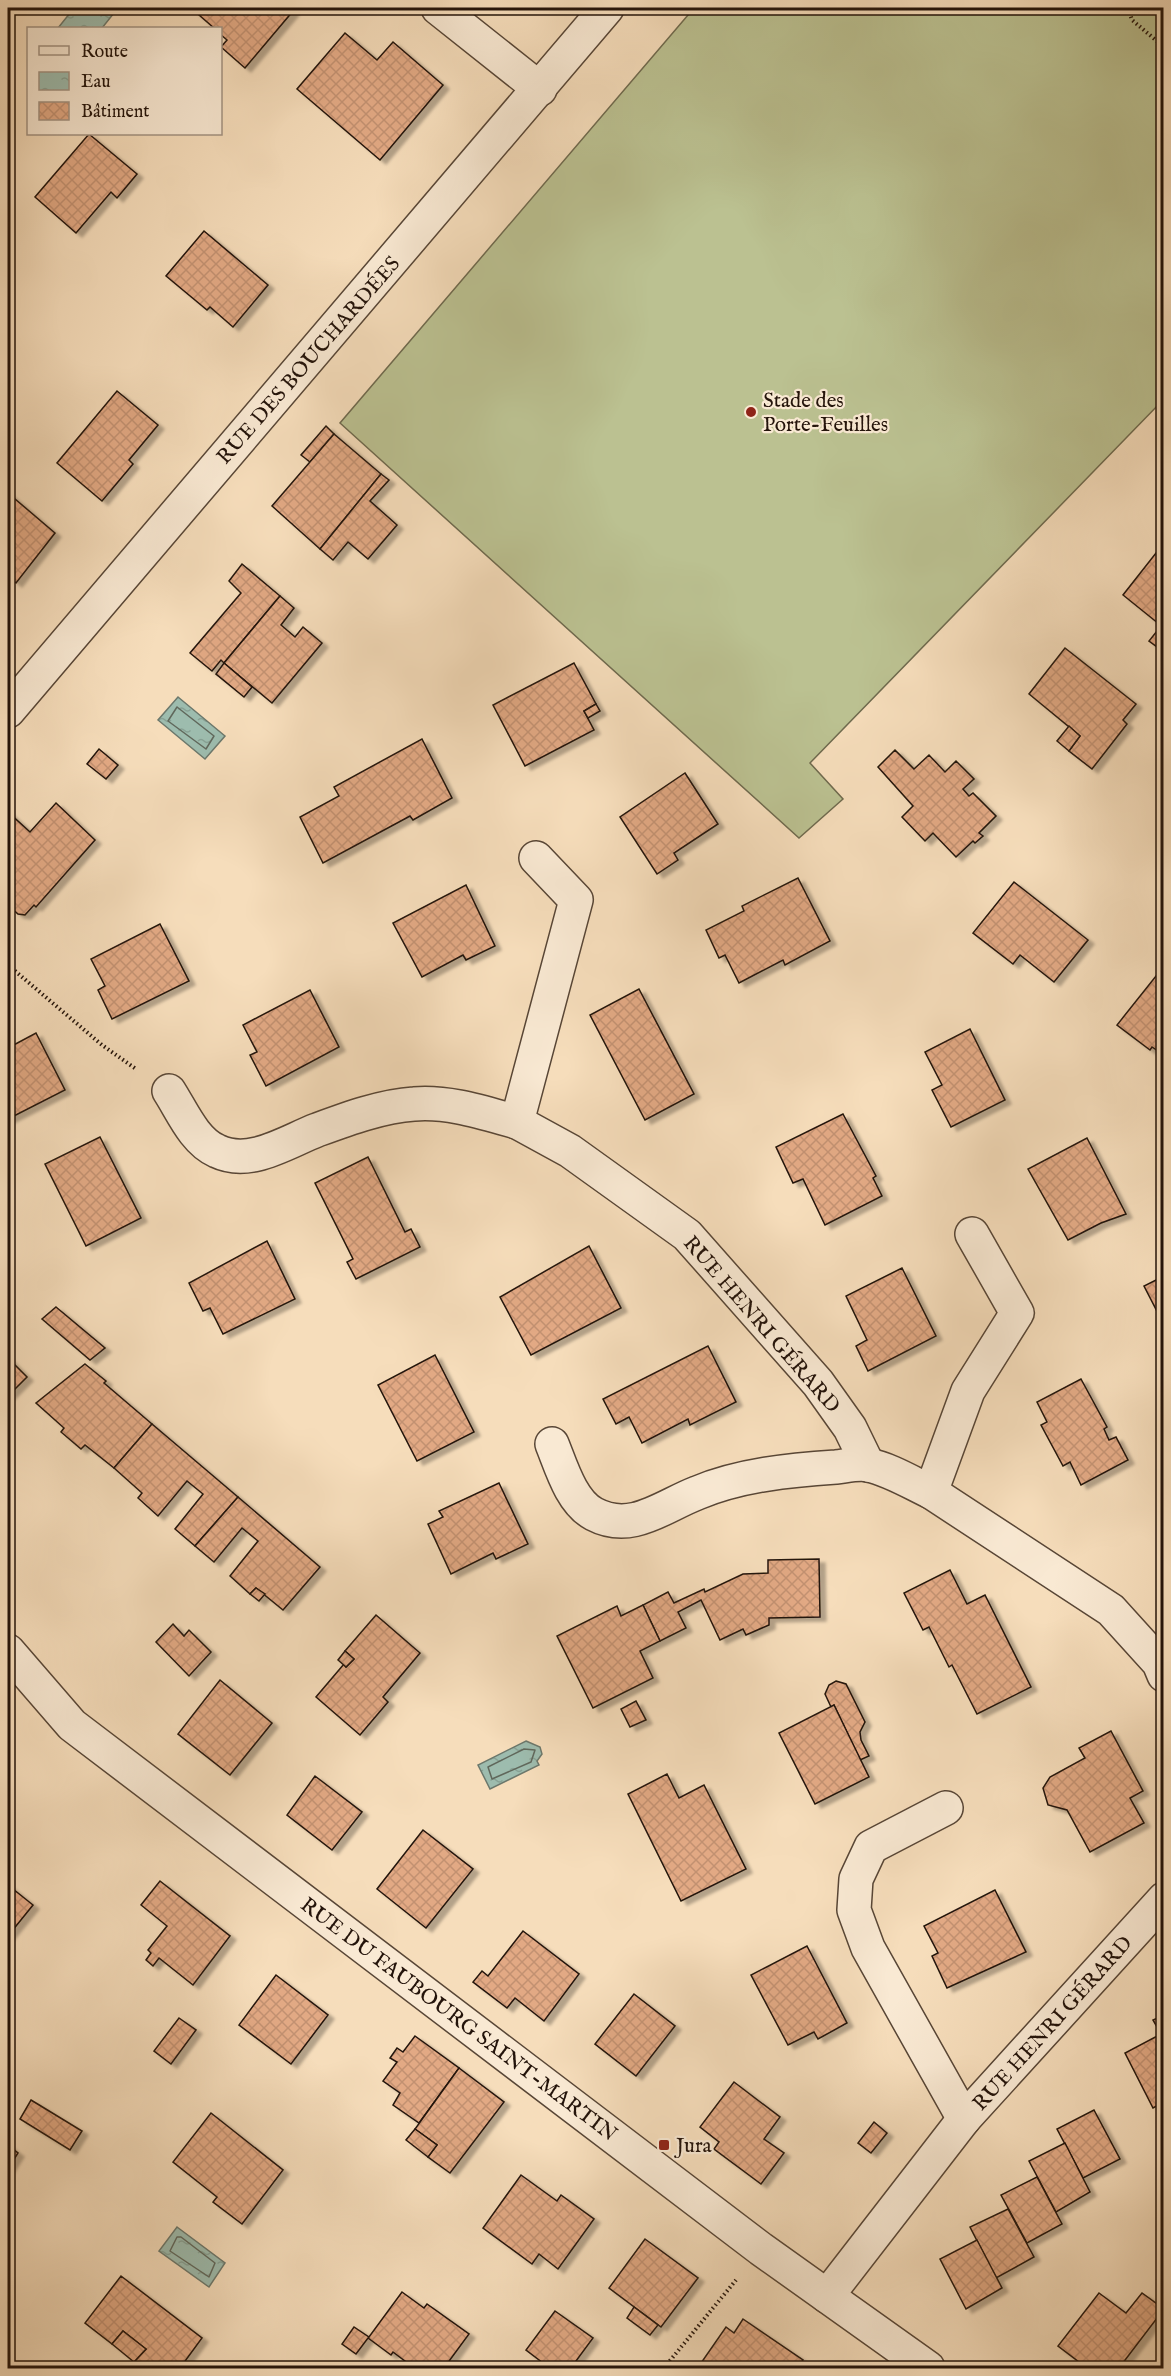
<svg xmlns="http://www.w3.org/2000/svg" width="1171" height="2376" font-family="'IM FELL English',serif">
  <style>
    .pitch { fill: #bbc191; stroke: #6f6a4e; stroke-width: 1.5 }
    .water { fill: url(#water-ripples); stroke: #6c786c; stroke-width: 1.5 }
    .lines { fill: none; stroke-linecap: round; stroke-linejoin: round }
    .shore { stroke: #60685c; stroke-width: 1.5 }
    .building { fill: url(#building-cross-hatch); stroke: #23130a; stroke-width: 1.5; filter: url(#shadow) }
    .minor-casing { stroke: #584636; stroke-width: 36 }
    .path { stroke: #23130a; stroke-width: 4; stroke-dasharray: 1.5 3; stroke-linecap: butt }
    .minor { stroke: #f9e9d3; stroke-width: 33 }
    .poi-dot { fill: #8f2418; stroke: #f9e9d3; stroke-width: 2 }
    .labels { text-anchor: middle; stroke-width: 4.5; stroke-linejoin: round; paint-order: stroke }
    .street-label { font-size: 21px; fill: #23130a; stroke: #f9e9d3 }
    .poi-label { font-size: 21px; fill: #23130a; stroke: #f9e9d3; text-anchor: start }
  </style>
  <defs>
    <pattern id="water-ripples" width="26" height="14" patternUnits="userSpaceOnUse" patternTransform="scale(1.5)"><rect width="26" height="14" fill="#9dbcae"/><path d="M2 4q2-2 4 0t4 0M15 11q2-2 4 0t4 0" fill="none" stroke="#87a194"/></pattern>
    <pattern id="building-cross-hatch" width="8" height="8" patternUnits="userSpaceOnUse" patternTransform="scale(1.5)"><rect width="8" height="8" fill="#e2a984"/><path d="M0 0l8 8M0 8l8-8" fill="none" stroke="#c29171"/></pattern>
    <filter id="shadow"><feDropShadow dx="6" dy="4" stdDeviation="1.5" flood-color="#0004"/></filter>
  </defs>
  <rect width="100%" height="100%" fill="#f6ddbb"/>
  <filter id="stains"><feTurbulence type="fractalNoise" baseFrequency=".00333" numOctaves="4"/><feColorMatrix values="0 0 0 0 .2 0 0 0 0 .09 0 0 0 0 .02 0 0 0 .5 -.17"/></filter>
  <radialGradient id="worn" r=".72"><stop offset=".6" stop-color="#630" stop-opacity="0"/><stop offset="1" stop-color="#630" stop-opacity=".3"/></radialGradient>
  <!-- pitch -->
  <path class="pitch" d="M694,8H1163V400L810,763L843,799L799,838L340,423Z"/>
  <!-- water -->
  <g class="water">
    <path d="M74,8H118L102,28H58Z"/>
    <path d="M178,697L225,736L205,759L158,720Z"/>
    <path d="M526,1741L540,1747L542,1754L537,1761L539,1765L490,1789L478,1765Z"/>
    <path d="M177,2227L225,2263L209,2287L159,2251Z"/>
  </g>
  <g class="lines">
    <!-- shore -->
    <g class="shore">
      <path d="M177,707L214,736L206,749L168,721Z"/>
      <path d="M524,1749L535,1750L531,1762L492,1779L488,1767Z"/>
      <path d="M177,2237H181L215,2263L209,2277L170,2251Z"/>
    </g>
  </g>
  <!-- building -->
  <g class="building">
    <path d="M191,8H289L293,11L245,68L221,47L227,40L220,34V28H214Z"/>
    <path d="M345,33L377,60L393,42L443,85L380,160L297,89Z"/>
    <path d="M89,134L137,174L117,198L111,192L76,233L35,197Z"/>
    <path d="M204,231L268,285L233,327L210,307L207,310L166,276Z"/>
    <path d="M117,391L158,425L129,460L133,464L102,501L57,463Z"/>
    <path d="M326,426L334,434L310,462L301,455Z"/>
    <path d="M334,434L381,474L320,549L272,506Z"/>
    <path d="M381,474L389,480L370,501L397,525L368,559L348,542L333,560L320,549Z"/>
    <path d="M8,493L55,533L16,583L8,576Z"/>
    <path d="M1156,553L1164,559V628L1123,595Z"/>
    <path d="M242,564L280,596L224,663L221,660L212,671L190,653L241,593L229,581Z"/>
    <path d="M280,596L294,608L281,625L295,637L303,627L322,643L272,703L224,663Z"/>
    <path d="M1161,626L1164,628V652L1149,641Z"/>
    <path d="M1065,648L1136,704L1123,720L1127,724L1092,769L1069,751L1080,736L1029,694Z"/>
    <path d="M224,663L252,687L244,697L216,674Z"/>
    <path d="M574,663L596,704L584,711L594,730L525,766L493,705Z"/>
    <path d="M596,704L600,711L588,718L584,711Z"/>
    <path d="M1069,726L1080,736L1069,751L1057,741Z"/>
    <path d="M422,739L452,798L413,820L410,816L323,863L300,817L339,796L334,787Z"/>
    <path d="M99,749L118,765L106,779L87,764Z"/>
    <path d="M895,750L914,769L929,755L945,772L956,761L974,779L963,789L969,796L973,793L996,816L979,833L983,836L975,843L973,841L956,857L933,833L925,841L902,817L913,806L878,767Z"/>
    <path d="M685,773L718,824L674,853L678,860L657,874L620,817Z"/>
    <path d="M56,803L95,840L36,907L34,905L25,915L18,914L8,905V812L30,832Z"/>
    <path d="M798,878L830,941L785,965L783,960L739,983L725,955L719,958L706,930L744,911L742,906Z"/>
    <path d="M1014,882L1088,940L1054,982L1020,955L1013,964L973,933Z"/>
    <path d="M466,885L495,946L466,960L463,955L422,977L393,923Z"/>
    <path d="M160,924L189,981L112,1019L98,990L105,986L91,959Z"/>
    <path d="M1160,971L1164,974V1055L1152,1047L1150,1050L1117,1025Z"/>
    <path d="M639,989L694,1094L645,1120L590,1015Z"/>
    <path d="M310,990L339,1047L266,1086L250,1055L257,1052L243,1025Z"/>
    <path d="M970,1029L1005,1100L951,1127L932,1090L942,1085L925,1052Z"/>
    <path d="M36,1033L65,1090L8,1119V1048Z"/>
    <path d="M843,1114L876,1176L873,1178L882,1196L825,1225L803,1179L793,1183L776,1147Z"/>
    <path d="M100,1137L141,1218L86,1246L45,1164Z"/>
    <path d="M1087,1138L1126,1214L1101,1223L1068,1240L1028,1169Z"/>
    <path d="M368,1157L405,1232L411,1229L420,1247L356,1279L347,1262L353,1259L315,1183Z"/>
    <path d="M267,1241L295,1299L223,1334L210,1308L203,1311L189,1283Z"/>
    <path d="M589,1246L621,1308L531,1355L500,1297Z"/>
    <path d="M902,1268L936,1336L868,1371L856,1346L867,1340L846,1296Z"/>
    <path d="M1164,1276V1325L1144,1286Z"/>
    <path d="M56,1307L105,1348L90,1360L42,1319Z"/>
    <path d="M708,1346L736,1402L690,1425L688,1419L642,1443L629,1417L616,1424L603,1399Z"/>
    <path d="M435,1355L474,1432L417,1461L378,1385Z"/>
    <path d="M8,1358L27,1377L8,1396Z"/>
    <path d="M85,1364L106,1381L104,1383L152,1424L114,1468L85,1445L81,1449L61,1432L64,1428L36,1403Z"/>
    <path d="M1081,1379L1107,1427L1104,1429L1109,1440L1116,1437L1128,1460L1081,1485L1070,1462L1063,1466L1041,1425L1047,1422L1037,1402Z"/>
    <path d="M152,1424L238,1497L195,1546L175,1529L203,1494L187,1481L158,1516L138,1498L142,1493L114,1468Z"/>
    <path d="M499,1483L528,1544L496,1559L493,1553L451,1574L428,1524L443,1517L439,1511Z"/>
    <path d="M238,1497L320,1567L283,1610L256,1588L250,1594L230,1576L258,1541L242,1528L214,1562L195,1546Z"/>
    <path d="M819,1559L820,1617L769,1618V1625L746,1635L743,1629L720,1640L701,1600L678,1612L686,1628L660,1641L643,1605L668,1592L674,1603L704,1589L705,1592L743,1574L768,1573V1560Z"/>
    <path d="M950,1570L967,1604L985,1595L1031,1687L977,1714L952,1665L949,1667L929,1627L923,1630L904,1593Z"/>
    <path d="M256,1588L265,1594L259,1601L250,1594Z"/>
    <path d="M643,1605L660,1641L640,1651L653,1678L593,1708L557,1636L617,1606L621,1616Z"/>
    <path d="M376,1615L420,1653L383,1697L388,1702L360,1735L316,1697L344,1664L346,1667L354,1659L345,1651Z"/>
    <path d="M173,1624L184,1636L189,1630L211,1652L189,1676L156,1642Z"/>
    <path d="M345,1651L354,1659L346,1667L338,1660Z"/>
    <path d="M220,1680L272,1723L230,1775L178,1734Z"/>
    <path d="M836,1681L846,1684L865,1722L860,1732L861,1740L869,1756L860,1760L834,1705L831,1707L825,1694L829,1685Z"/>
    <path d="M636,1701L646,1720L630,1727L621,1709Z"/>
    <path d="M834,1705L869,1777L815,1804L779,1733Z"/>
    <path d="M1111,1731L1143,1791L1130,1798L1144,1823L1090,1852L1067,1810L1048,1805L1043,1788L1050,1777L1085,1758L1079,1748Z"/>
    <path d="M667,1774L679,1798L704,1785L746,1869L681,1901L628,1794Z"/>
    <path d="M315,1776L362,1812L332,1850L287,1815Z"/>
    <path d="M423,1830L473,1869L426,1928L377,1889Z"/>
    <path d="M160,1881L230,1936L193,1985L159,1958L153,1966L146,1960L151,1953L148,1950L167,1926L141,1905Z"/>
    <path d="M8,1885L33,1905L8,1936Z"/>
    <path d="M995,1890L1026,1952L947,1988L932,1956L938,1953L924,1926Z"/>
    <path d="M523,1931L579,1974L544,2021L515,1998L507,2008L473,1982L482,1971L488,1976Z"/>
    <path d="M807,1946L847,2023L818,2039L814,2032L788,2045L751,1975Z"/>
    <path d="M276,1975L328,2015L291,2064L239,2025Z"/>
    <path d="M634,1994L675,2026L636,2076L595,2044Z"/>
    <path d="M1164,2015V2039L1153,2020Z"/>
    <path d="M179,2018L196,2030L171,2064L154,2051Z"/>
    <path d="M1161,2034L1164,2039V2102L1153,2108L1125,2053Z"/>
    <path d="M415,2036L459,2068L419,2123L393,2105L400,2093L383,2081L397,2062L390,2058L397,2048L403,2052Z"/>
    <path d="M459,2068L504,2102L450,2173L428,2157L437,2145L415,2129Z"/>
    <path d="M734,2082L780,2117L764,2139L784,2153L761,2184L714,2149L719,2142L700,2127Z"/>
    <path d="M31,2100L82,2131L70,2150L20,2119Z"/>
    <path d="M1094,2110L1120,2159L1083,2178L1057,2129Z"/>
    <path d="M211,2113L283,2170L242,2224L213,2202L217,2197L173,2162Z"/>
    <path d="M874,2122L887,2133L871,2153L858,2143Z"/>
    <path d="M415,2129L437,2145L428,2157L406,2140Z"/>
    <path d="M1065,2143L1090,2192L1056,2212L1029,2161Z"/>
    <path d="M8,2145L18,2153L8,2169Z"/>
    <path d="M521,2175L557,2201L561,2195L594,2219L558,2269L539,2254L532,2264L483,2228Z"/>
    <path d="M1037,2177L1062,2224L1027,2243L1001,2195Z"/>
    <path d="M1008,2209L1034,2257L996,2278L970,2227Z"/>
    <path d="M645,2239L698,2278L661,2327L609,2288Z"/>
    <path d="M977,2240L1002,2288L966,2309L940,2259Z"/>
    <path d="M121,2276L202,2338L180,2368H143L134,2362L146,2349L123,2331L112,2344L85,2323Z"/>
    <path d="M402,2292L424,2308L427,2304L469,2334L444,2368H408L410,2365L393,2352L391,2355L368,2338L356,2354L342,2344L354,2327L369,2337Z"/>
    <path d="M1099,2293L1126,2313L1142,2293L1164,2309L1119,2368H1087L1058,2346Z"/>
    <path d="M634,2307L658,2325L650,2335L627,2318Z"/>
    <path d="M555,2311L593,2338L573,2365L578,2368H545L547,2366L526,2350Z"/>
    <path d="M743,2319L803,2360L797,2368H708L701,2363L726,2327L734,2333Z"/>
    <path d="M123,2331L146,2349L134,2362L112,2344Z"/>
  </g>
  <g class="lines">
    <defs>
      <g id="minor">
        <path d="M438,8L540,89"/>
        <path d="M8,711L607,8"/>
        <path d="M536,858L576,900L517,1122L570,1151L687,1235L818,1383L850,1428L868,1465"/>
        <path d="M169,1091C182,1111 194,1141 217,1151C250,1167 286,1142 317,1130C347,1119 382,1106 414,1104C449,1101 484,1113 517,1122"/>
        <path d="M972,1234L1017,1313L968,1391L931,1492L1111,1610L1159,1663L1164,1675"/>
        <path d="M552,1444C561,1466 571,1502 594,1514C632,1534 663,1506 697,1493C740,1475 790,1470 836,1467C846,1466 859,1463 868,1465C889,1469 912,1483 931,1492"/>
        <path d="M8,1651L72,1725L761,2249L928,2368"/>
        <path d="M946,1808L871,1847L856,1879L854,1910L868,1948L964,2119"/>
        <path d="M827,2296L964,2119L1164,1899"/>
      </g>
    </defs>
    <!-- minor casing -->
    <use href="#minor" class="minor-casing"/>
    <!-- path -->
    <g class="path">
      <path d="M1128,8L1132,20L1164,47"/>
      <path d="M8,965L102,1045L136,1069"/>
      <path d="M664,2368L736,2280"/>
    </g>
    <!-- minor -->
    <use href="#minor" class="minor"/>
  </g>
  <!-- markers -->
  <g class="poi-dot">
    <circle cx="751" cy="412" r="6"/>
    <rect x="658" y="2139" width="12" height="12" rx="3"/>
  </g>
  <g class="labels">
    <!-- street labels -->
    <g class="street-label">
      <text transform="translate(308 360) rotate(-49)" y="7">RUE DES BOUCHARDÉES</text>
      <text transform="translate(762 1324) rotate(49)" y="7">RUE HENRI GÉRARD</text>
      <text transform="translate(459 2019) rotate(37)" y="7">RUE DU FAUBOURG SAINT-MARTIN</text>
      <text transform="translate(1052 2023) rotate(-48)" y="7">RUE HENRI GÉRARD</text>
    </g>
    <!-- poi labels -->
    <g class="poi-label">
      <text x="763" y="407">Stade des<tspan x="763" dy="24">Porte-Feuilles</tspan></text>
      <text x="676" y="2152">Jura</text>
    </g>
  </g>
  <!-- margin -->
  <rect width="1171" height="2376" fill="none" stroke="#f6ddbb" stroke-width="30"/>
  <rect x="9" y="9" width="1153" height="2358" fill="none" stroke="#23130a" stroke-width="3"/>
  <rect x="15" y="15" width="1141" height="2346" fill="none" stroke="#23130a" stroke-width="1.5"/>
  <!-- legend -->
  <rect x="27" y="27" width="195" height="108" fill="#f9e9d3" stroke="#a39383" stroke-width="1.5"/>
  <rect x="39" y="46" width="30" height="9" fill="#f9e9d3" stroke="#a39383" stroke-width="1.5"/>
  <text x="81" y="57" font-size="18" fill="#23130a">Route</text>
  <rect x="39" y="72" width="30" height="18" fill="url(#water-ripples)" stroke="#a39383" stroke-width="1.5"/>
  <text x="81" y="87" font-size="18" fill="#23130a">Eau</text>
  <rect x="39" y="102" width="30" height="18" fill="url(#building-cross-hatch)" stroke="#a39383" stroke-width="1.5"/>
  <text x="81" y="117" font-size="18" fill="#23130a">Bâtiment</text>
  <rect width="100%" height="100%" filter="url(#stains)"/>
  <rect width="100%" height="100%" fill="url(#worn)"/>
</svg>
